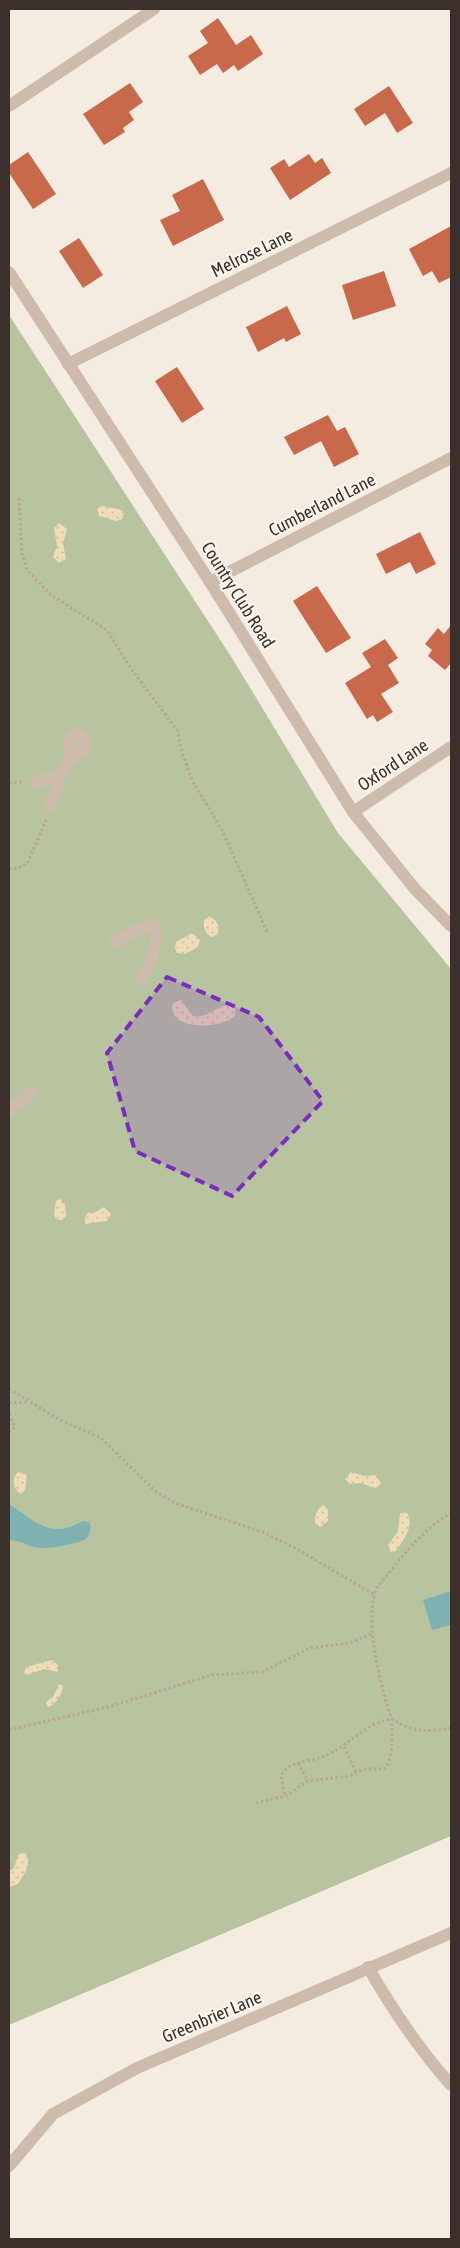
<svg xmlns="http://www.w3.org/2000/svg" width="460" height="2248" font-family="'Asap Condensed',sans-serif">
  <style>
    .green { fill: #b8c4a0 }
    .sand { fill: url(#sand-dots) }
    .water { fill: #7fb0b2 }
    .building { fill: #c8694b }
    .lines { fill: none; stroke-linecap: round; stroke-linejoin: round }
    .path { stroke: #b9a596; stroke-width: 3; stroke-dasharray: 2.5 2.5; stroke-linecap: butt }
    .minor { stroke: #cdbbac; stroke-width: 12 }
    .marked { fill: #7b2cbf; fill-opacity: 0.2; stroke: #7b2cbf; stroke-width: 4; stroke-dasharray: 10 6; stroke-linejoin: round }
    .labels { text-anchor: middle; stroke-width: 4.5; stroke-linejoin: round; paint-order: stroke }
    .street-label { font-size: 18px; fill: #3b302b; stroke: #fbf5ee }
  </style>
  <defs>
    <pattern id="sand-dots" width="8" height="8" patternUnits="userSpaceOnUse" patternTransform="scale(1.25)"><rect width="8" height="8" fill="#efdcb8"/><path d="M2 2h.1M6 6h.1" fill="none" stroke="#cebd9e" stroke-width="1.8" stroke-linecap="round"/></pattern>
  </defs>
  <rect width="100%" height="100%" fill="#f4ebe1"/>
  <!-- green -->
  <path class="green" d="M9,315L232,658L338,833L451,969V1836L9,2025Z"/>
  <!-- sand -->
  <g class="sand">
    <path d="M103,506L122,510L124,513L122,519L116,521L99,516L97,508Z"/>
    <path d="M59,523L67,529L63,543L66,559L59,563L53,557L57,546L54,528Z"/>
    <path d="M209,916L216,921L219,927L217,935L211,937C205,933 202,926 205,919Z"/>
    <path d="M192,933L200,940L198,947L185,954L177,953L175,948L176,942Z"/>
    <path d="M181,1000L193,1016C208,1019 216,1005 230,1005L235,1009V1015C223,1030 165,1031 173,1003Z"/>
    <path d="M60,1199L65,1204L66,1216L62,1220L56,1219L54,1214L56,1201Z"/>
    <path d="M104,1207L111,1214L107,1221L85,1224V1217L88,1213L96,1212Z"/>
    <path d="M18,1472L27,1475L25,1490L22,1494L18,1492C13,1487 12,1477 18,1472Z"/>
    <path d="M351,1472L365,1476L375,1475L381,1483L376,1488L360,1483L350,1484L345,1479Z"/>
    <path d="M324,1505L328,1510V1521L320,1527L315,1523C314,1516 318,1507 324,1505Z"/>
    <path d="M403,1512L407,1513C415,1526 403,1540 396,1551L391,1552L388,1545L398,1531L400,1513Z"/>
    <path d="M52,1660L58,1665V1672L44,1669L27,1675L24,1673L26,1667Z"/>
    <path d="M59,1684L63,1686C62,1694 56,1705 48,1707L46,1702L53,1697Z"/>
    <path d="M23,1852L26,1854C32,1865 24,1874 18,1884L9,1887V1871L14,1868L18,1855Z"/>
  </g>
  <!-- water -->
  <g class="water">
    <path d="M9,1504C37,1522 49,1540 83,1521L88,1522L91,1526C90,1530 89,1535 87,1538C82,1543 46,1550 38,1548C25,1546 26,1541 9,1540Z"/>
    <path d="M451,1591V1625L432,1630L423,1600Z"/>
  </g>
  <!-- building -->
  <g class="building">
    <path d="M218,18L236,45L251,35L263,54L238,71L234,65L223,73L217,64L200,75L188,56L208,43L200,31Z"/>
    <path d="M130,83L143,102L129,112L134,120L123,128L125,132L104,145L83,114Z"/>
    <path d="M389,86L413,123L397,133L385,113L365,126L354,109Z"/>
    <path d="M28,152L56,194L33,209L9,173V165Z"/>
    <path d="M309,154L315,163L322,158L331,173L290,200L270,168L284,159L289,167Z"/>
    <path d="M203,179L224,220L173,246L160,220L180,211L172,195Z"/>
    <path d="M451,226V277L439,283L432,271L423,276L409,249Z"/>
    <path d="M79,238L103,275L83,288L59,251Z"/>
    <path d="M384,271L396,306L353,320L342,285Z"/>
    <path d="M287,306L301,334L286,342L284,338L258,352L246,327Z"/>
    <path d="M177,367L204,409L182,423L155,381Z"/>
    <path d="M328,415L337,431L345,427L359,454L334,467L321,441L294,455L284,437Z"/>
    <path d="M420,532L436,564L416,574L410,562L386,574L376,554Z"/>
    <path d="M317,586L351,638L326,653L293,601Z"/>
    <path d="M451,625V663L445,670L428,656L432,650L425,644L438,628L444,634Z"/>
    <path d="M385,639L398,658L388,665L399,683L381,694L393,712L377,722L373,715L367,719L345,683L371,667L362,653Z"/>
  </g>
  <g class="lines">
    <!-- path -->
    <g class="path">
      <path d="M19,498L22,553L27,570L51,595L107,630L132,670L177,730L182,752L192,780L223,832L268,934"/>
      <path d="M9,783L24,782"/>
      <path d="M9,869L18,868L27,864L47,818"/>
      <path d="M9,1389L60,1420L101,1438L155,1491L175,1503L265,1533L295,1548L373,1594"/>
      <path d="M9,1403L26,1402"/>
      <path d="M9,1414L15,1427L9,1431"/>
      <path d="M451,1728C425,1732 415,1733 392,1719C381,1691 362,1612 378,1586C400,1560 421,1530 451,1513"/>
      <path d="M9,1730L112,1706L211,1675L262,1672L310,1648L350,1643L372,1634"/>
      <path d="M344,1747L356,1772"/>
      <path d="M298,1763L308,1781"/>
      <path d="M256,1803L285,1796L287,1795L308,1781L349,1776L363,1769H384C395,1759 391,1733 392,1719C366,1722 348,1747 324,1756C311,1762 285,1761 281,1777L285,1796"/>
    </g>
    <!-- minor -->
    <g class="minor">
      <path d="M9,106L154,9"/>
      <path d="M9,272L210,582L353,812L415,889L451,926"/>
      <path d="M68,364L451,173"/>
      <path d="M210,582L451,458"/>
      <path d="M35,783L61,775L70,761L84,749L86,744L79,734L72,736L69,742L70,761"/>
      <path d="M50,805L61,775"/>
      <path d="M353,812L451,747"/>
      <path d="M115,942L147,925L152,924L155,927C159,944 149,966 142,980"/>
      <path d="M9,1111L33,1091"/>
      <path d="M368,1967C392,2009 418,2048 451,2085"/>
      <path d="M9,2166L53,2114L137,2068L451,1933"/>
    </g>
  </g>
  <!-- marked area -->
  <path class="marked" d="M167,977L259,1017L323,1101L232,1196L135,1151L107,1053Z"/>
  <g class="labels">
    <!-- street labels -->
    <g class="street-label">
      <text transform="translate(252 253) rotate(-26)" y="6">Melrose Lane</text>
      <text transform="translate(322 505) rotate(-27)" y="6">Cumberland Lane</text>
      <text transform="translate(238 595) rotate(58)" y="6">Country Club Road</text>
      <text transform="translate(393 765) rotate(-33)" y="6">Oxford Lane</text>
      <text transform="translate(212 2017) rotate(-23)" y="6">Greenbrier Lane</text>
    </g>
  </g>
  <!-- border -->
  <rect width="460" height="2248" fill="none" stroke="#3b302b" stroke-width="20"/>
</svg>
